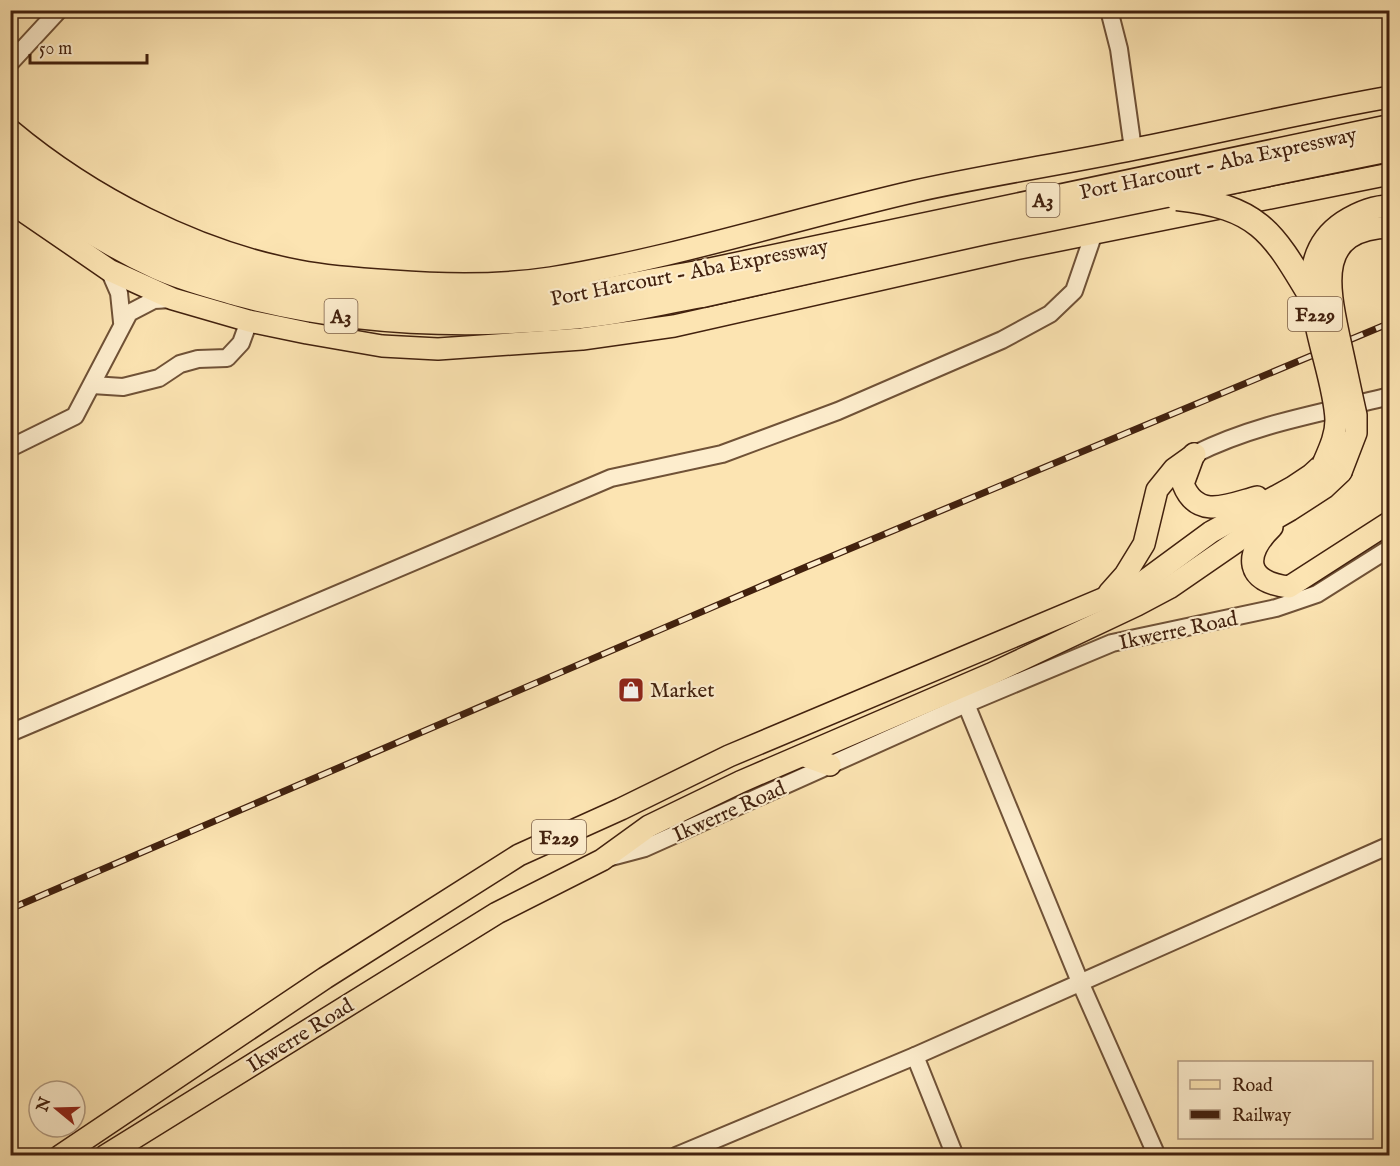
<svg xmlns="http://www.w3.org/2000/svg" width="1400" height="1166" font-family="'IM FELL English',serif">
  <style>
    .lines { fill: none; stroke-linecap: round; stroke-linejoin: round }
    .minor-casing { stroke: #705237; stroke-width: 20 }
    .major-casing { stroke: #42210e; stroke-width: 24 }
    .highway-casing { stroke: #42210e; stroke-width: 27 }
    .minor { stroke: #fdedcd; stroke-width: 16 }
    .major { stroke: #fce4b2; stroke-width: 21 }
    .highway { stroke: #fce4b2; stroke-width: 24 }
    .rail-casing { stroke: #42210e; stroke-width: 7 }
    .rail { stroke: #fdedcd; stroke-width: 4.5; stroke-dasharray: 14; stroke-linecap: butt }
    .major-bridge-casing { stroke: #42210e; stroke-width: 24; stroke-linecap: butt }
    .highway-bridge-casing { stroke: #42210e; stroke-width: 27; stroke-linecap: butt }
    .major-bridge { stroke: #fce4b2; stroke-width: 21 }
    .highway-bridge { stroke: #fce4b2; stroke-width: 24 }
    .labels { text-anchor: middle; stroke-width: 4.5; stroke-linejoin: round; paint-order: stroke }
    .shield { fill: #fdedcd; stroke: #7a5e47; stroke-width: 1.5 }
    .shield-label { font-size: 20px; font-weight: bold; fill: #42210e }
    .street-label { font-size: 21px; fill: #42210e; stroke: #fdedcd }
    .poi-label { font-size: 21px; fill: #42210e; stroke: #fdedcd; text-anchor: start }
  </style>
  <rect width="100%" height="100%" fill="#fce4b2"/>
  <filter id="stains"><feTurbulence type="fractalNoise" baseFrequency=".00333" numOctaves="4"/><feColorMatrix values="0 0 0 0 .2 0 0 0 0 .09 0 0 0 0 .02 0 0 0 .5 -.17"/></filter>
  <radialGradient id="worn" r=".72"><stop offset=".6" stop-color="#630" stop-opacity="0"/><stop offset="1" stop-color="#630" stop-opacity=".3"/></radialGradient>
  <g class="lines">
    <defs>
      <g id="minor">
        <path d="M1109,10L1119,49L1133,149"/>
        <path d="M10,63L59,10"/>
        <path d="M109,270L119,293L122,322"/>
        <path d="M92,385L123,387L159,378L180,364L198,359L227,358L241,343L249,321"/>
        <path d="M10,448L75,416L129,313L154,300L173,299"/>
        <path d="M1195,454C1257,423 1323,413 1390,396"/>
        <path d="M966,704L1080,982L1157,1156"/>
        <path d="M10,733L611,478L722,454L838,411L1002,340L1050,314L1074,291L1094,233"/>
        <path d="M611,857L645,848L966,704L1112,643L1276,608L1317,594L1390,548"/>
        <path d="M915,1056L955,1156"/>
        <path d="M676,1156L915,1056L1390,845"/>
      </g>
      <g id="major">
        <path d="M10,130C90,197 196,252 299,271C330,277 361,279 392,281C444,285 499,286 551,278C674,258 794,219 916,191C988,175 1062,164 1135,149C1220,132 1304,112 1390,97"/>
        <path d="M10,202L109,270L173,299L249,321L307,333L382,346L438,349L582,339L674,326L1015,249L1390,174"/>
        <path d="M1194,454L1183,484C1197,520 1228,505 1257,497"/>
        <path d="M1272,527C1243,555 1245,582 1289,587L1390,522"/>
        <path d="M1109,593L1125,575L1144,544L1157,490L1174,469L1195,454"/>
        <path d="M805,756L830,765"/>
        <path d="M60,1156L325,978L519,855L621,809L729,756L1143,582L1211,532L1293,487L1311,475L1323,464"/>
        <path d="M105,1156L497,913L602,860L649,826L740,782L991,674L1137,605L1169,588L1243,537L1290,510L1324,488L1341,472"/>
      </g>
      <g id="highway">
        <path d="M10,153C144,262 316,310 486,303C507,302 529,303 550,300C599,293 648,281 698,273"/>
        <path d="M10,177C56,211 106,243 157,267C183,279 212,286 239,294C352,324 465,328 581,316C621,312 662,302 702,295"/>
      </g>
    </defs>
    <!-- minor casing -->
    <use href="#minor" class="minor-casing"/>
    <!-- major casing -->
    <use href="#major" class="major-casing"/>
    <!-- highway casing -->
    <use href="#highway" class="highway-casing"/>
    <!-- minor -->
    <use href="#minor" class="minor"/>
    <!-- major -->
    <use href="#major" class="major"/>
    <!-- highway -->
    <use href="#highway" class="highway"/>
    <defs>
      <path id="rail" d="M10,909L806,567L1390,323"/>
    </defs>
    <!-- rail casing -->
    <use href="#rail" class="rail-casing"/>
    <!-- rail -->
    <use href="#rail" class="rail"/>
    <defs>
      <g id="major-bridge">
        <path d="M1323,464C1329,450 1336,436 1336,420C1334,359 1277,266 1343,222C1357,213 1372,206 1390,206"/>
        <path d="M1341,472L1356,433V415C1350,389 1345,363 1339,337C1328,285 1316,229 1390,227"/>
      </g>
      <g id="highway-bridge">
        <path d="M1177,198C1259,207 1272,231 1312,298"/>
        <path d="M698,273L1390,127"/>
        <path d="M702,295L985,232L1390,149"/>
      </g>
    </defs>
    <!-- major-bridge casing -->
    <use href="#major-bridge" class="major-bridge-casing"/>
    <!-- highway-bridge casing -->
    <use href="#highway-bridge" class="highway-bridge-casing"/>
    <!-- major-bridge -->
    <use href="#major-bridge" class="major-bridge"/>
    <!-- highway-bridge -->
    <use href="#highway-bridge" class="highway-bridge"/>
  </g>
  <!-- icons -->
  <defs>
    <symbol id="shop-square" viewBox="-11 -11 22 22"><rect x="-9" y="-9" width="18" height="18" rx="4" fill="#8f2418" stroke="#fdedcd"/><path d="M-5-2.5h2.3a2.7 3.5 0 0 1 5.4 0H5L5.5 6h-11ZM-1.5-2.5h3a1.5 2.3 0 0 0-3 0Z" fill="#fff"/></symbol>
  </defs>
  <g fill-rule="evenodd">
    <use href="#shop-square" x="616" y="675" width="30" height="30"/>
  </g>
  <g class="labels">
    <!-- shield labels -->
    <g class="shield">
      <rect x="1026.5" y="183" width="33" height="34" rx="4.5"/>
      <rect x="1288" y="297" width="54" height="34" rx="4.5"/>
      <rect x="324.5" y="299" width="33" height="34" rx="4.5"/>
      <rect x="532" y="820" width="54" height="34" rx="4.5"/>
    </g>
    <g class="shield-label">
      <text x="1043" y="207">A3</text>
      <text x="1315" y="321">F229</text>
      <text x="341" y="323">A3</text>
      <text x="559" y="844">F229</text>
    </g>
    <!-- street labels -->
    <g class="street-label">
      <text transform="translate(1218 163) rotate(-12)" y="7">Port Harcourt - Aba Expressway</text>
      <text transform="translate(689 272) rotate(-11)" y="7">Port Harcourt - Aba Expressway</text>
      <text transform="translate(1178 630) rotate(-12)" y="7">Ikwerre Road</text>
      <text transform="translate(729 811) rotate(-24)" y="7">Ikwerre Road</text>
      <text transform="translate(300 1035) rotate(-32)" y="7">Ikwerre Road</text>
    </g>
    <!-- poi labels -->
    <g class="poi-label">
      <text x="650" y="697">Market</text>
    </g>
  </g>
  <!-- margin -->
  <rect width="1400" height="1166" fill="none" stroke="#fce4b2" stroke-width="36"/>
  <rect x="12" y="12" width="1376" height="1142" fill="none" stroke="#42210e" stroke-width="3"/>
  <rect x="18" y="18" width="1364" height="1130" fill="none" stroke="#42210e" stroke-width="1.5"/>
  <!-- legend -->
  <rect x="1178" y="1061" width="195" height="78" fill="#fdedcd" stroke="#b29b81" stroke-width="1.5"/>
  <rect x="1190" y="1080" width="30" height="9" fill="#fce4b2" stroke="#b29b81" stroke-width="1.5"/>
  <text x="1232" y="1091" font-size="18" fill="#42210e">Road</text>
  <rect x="1190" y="1110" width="30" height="9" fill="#42210e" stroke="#b29b81" stroke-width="1.5"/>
  <text x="1232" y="1121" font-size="18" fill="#42210e">Railway</text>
  <!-- north arrow -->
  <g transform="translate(57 1109) rotate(289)"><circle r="28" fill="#fdedcd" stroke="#b29b81" stroke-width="1.5"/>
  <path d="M0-4.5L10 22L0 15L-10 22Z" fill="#8f2418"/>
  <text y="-9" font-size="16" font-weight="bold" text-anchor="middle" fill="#42210e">N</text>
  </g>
  <!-- scale -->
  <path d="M30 54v9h117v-9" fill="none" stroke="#42210e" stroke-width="3"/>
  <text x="39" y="54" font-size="18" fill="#42210e" stroke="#fdedcd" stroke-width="4.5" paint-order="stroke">50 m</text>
  <rect width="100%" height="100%" filter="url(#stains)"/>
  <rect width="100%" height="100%" fill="url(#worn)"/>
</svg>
